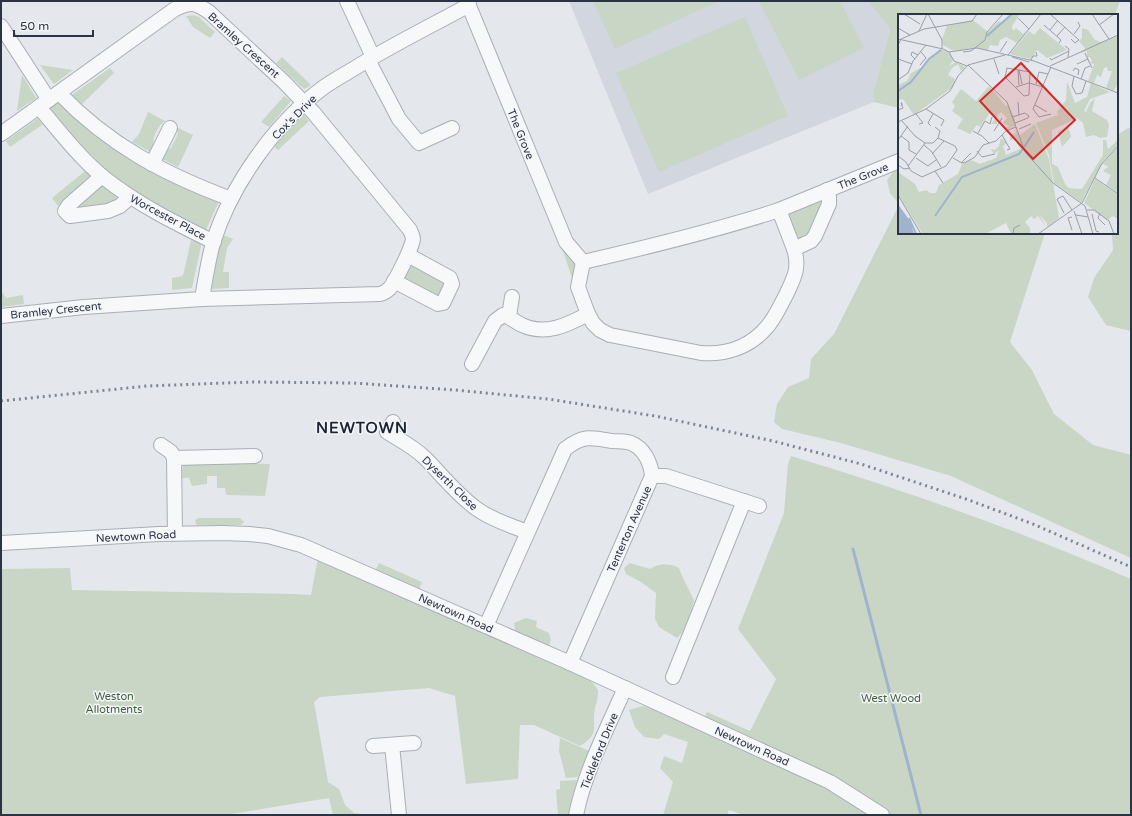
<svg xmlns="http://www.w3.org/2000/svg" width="1132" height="816" font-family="'Varela Round',sans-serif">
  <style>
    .built { fill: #d2d6de }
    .green { fill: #c9d6c5 }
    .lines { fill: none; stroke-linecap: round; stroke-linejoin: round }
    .stream { stroke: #9fb4cc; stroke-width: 3 }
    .minor-casing { stroke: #a9aeb7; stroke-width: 16 }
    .minor { stroke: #f7f8fa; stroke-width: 14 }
    .rail { stroke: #7d8696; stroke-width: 3; stroke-dasharray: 2 4; stroke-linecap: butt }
    .labels { text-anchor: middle; stroke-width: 3; stroke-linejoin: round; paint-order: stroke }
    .street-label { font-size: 11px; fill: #2b3445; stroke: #f4f6f9 }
    .park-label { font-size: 11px; fill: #3f6138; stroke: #f4f6f9 }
    .district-label { font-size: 15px; font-weight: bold; letter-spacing: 1px; fill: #1d2536; stroke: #f4f6f9 }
    .inset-river { fill: none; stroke: #9fb4cc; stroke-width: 2 }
    .inset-road { fill: none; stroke: #9a9fa9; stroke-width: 1 }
    .view { fill: #d62828; fill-opacity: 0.15; stroke: #d62828; stroke-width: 2 }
    .inset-edge { fill: none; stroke: #2b3445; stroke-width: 2 }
  </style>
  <rect width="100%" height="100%" fill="#e4e7ec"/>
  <!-- built -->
  <path class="built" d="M569,1H868L890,29L874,90V102L648,194Z"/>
  <!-- green -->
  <g class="green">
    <path d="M593,1H719L615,49Z"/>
    <path d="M759,1H840L864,48L799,80Z"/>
    <path d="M868,1H1120L1115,15H899V108L874,102V90L890,29Z"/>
    <path d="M194,15L199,17L215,32L210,38L193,27L186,16Z"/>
    <path d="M745,17L788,116L659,172L616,73Z"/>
    <path d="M282,57L311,85L304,89L276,63Z"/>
    <path d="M40,65L73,70L54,84Z"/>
    <path d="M110,68L114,73L82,104L73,96V94Z"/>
    <path d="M22,75L36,98L17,111Z"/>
    <path d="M284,96L291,101L269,127L261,122Z"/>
    <path d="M58,101L220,199L205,232L125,188L82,151L48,107Z"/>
    <path d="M148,112L165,121C160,124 156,131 154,137C152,144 156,145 152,153L132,142L139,134Z"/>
    <path d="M304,115L309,121L278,150L273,146L299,116Z"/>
    <path d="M37,119H39L42,125L10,147L6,141Z"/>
    <path d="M176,127L193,135L178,167L160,158L163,151L171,148L178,134Z"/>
    <path d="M1128,128L1131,129V331L1106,325L1088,297L1094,278L1113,250L1112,233H1117V135Z"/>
    <path d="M899,169V204L890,193L887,180L895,170Z"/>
    <path d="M85,171L92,177L77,191L58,206L52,198Z"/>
    <path d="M102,184L116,196L117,199L110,205L78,209L75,206Z"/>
    <path d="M819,201L822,204L810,237L798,240L788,216L790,212Z"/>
    <path d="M899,205V233H1045L1010,342L1032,370L1054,414L1093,445L1131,455V558L951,476L841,443L782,429L774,422L777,404L788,387L809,378L811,359L834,334Z"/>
    <path d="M223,235L233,239L227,248L223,272H229V288L212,289L210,287L214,264Z"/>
    <path d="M191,240L201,244V246L192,288L172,290V278L183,276Z"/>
    <path d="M560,242L571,256L577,267L574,284Z"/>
    <path d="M412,263L445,281L443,293L437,297L403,280Z"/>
    <path d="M1,291L6,298L23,295L24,304L1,307Z"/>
    <path d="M791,456C907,491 1020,531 1131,579V815H744L729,810L727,815H663L673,782L660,768L664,756L682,763L688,742L664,734L659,739L644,737L635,727L629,710L643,706L702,723L707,712L750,731L776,679L738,629L784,513L788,464Z"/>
    <path d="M183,463L270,464L265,496L226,495L225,488H217V476H207V484L192,486L189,478H182Z"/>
    <path d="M199,518H240L244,522L241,525H197L195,522L196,519Z"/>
    <path d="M319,552L373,576L379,563L422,582L417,595L517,642L514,623L526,618L537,621L536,627L549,633L551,640L545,654L566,669L592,682L598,690C598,699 597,701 595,708C591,728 601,733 580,746L534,725H520L518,779L466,784L455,696L429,688L320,697L314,702L328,782L339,789L345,805L354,813L369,815H333L329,798L225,815H1V569L70,568L72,590L296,594L311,595Z"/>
    <path d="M630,563L650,569C660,563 668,563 679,568C683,580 690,590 694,601L685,629L677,638L659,627L655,619L656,593L641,582L626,574L624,568Z"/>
    <path d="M560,738L589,751L578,777L566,778L559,751Z"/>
    <path d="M577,780L568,815H555L558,814L556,790L560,789V781Z"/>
  </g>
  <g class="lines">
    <!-- stream -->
    <path class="stream" d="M853,549L921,815"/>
    <defs>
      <g id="minor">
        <path d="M347,1L373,57"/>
        <path d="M467,1L566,242L583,262"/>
        <path d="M1,26L49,100"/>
        <path d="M368,60L399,119L419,143L452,128"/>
        <path d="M59,93C109,145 164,174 231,199"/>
        <path d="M39,107C59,131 79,157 103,177C137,204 175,223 214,242"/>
        <path d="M1,134L175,9C191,2 194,2 209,12L283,81L313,112L410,230C411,233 413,236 413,239C412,248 396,280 390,288C387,291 384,293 380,294L202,299L84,307L1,316"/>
        <path d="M152,164L170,128"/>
        <path d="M102,176L69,205L65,211L70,216L108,211L120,206L130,197"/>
        <path d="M794,249L779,210L899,161"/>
        <path d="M583,262L578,287L588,314L593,323L600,330L610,335L701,353C726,355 750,347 767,327C775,318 780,306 786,295C794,278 800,268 794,249L811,241L815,236L829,204V197L827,190"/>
        <path d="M583,262C648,247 715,231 779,210"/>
        <path d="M394,281L438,304L443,303L452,284L450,278L408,255"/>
        <path d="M202,299C205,281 208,261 213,243C231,185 275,123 324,87C334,80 345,74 355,68C392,45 431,26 469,5"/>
        <path d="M509,316L512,297"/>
        <path d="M472,364L495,321L503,315C511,317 515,322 522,325C546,336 567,325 588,314"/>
        <path d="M393,422L387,432C400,440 414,447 425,458C442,475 457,495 477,509C492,520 510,525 527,532"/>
        <path d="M161,445L171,452L174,458"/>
        <path d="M652,476H666L759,506"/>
        <path d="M175,533L174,458L255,456"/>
        <path d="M1,543L159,534L222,533L249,534L268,536L301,545L570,663L830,782L882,815"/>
        <path d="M486,626L565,449C583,435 590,437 612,441C618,441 625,441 631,443C644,448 651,463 652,476L570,663"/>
        <path d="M673,677L744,501"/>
        <path d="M392,745L399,815"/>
        <path d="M373,746L414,743"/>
        <path d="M576,815C585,771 607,729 625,688"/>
      </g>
    </defs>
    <!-- minor casing -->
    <use href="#minor" class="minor-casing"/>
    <!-- minor -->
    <use href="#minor" class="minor"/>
    <!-- rail -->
    <path class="rail" d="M1,401L147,386L252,382L354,383L455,390L548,399L655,416L773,441L861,464L966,499L1033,524L1131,567"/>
  </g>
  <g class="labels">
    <!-- street labels -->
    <g class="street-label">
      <text transform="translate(244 45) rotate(42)" y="4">Bramley Crescent</text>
      <text transform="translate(294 117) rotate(-45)" y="4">Cox's Drive</text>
      <text transform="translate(521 134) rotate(68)" y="4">The Grove</text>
      <text transform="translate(863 176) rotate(-22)" y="4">The Grove</text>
      <text transform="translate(168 217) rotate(28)" y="4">Worcester Place</text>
      <text transform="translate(56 310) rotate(-6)" y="4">Bramley Crescent</text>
      <text transform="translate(450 483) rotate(44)" y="4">Dyserth Close</text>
      <text transform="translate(629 529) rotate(-66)" y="4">Tenterton Avenue</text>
      <text transform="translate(136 536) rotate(-3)" y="4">Newtown Road</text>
      <text transform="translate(456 613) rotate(24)" y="4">Newtown Road</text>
      <text transform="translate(752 746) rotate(24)" y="4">Newtown Road</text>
      <text transform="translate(599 751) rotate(-68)" y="4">Tickleford Drive</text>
    </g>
    <!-- park labels -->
    <g class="park-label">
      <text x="114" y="700">Weston<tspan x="114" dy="13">Allotments</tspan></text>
      <text x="891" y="702">West Wood</text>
    </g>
    <!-- district labels -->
    <g class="district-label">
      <text x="362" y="433">NEWTOWN</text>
    </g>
  </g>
  <!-- overview -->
  <g transform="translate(898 14)">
    <rect width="220" height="220" fill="#e4e7ec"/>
    <path d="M114,0H122L114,12L115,17L118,14L125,20L130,15L119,29L108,23L102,26L100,32L92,31L90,36L79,34L56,37L45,31L44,25L49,12L75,6L90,18L101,7L104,9ZM142,14L169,36L149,44L139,36L133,45L112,40L131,17L136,21ZM184,14L190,16L197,26L203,28L220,22V68L216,77L208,74L214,57H210L209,53L206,54L203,63L199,61L196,69L190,67L196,50L192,49L194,47L192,43L189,44V37L183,39L187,34L181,27L184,24ZM42,35L50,38L55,46L51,52L58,48L67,53L63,57L60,50L54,54L50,61L57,65L55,73L16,101L5,85L0,86V71L9,67L13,59L23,54ZM169,67L177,89L189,83L193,69L212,78L192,85L186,97L188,98L192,89L197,84L194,97L209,106L211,111L209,123L202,124L196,121L188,123L185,109L179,104L154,116V150L160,153L167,170L171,174L184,175L205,141V126H208L210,135L220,126V131L205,148L183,188L156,169L151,141L138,109L160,101L159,98L168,86ZM91,72L108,92L110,91L117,105V112L108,116L107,114L112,112L105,109L109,104L103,98L99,102V110H93L98,103L92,99L82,113L79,111L72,120L59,114L65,105L54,97L57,92L54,88L63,75L78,87ZM137,110L151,145L161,204L149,213V209L141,200L148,212L140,202L136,205L133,202L127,208L132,214V220H113L108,209L87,220L24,219L0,180V158L17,170L21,178L29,176L32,179H38L41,171L60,160L64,150L73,146L82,150L98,144L101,136L96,140L93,135L97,136L101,132L103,124L109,129L105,132L108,141L122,135L117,124L112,127V121L118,119L117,114L122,121ZM170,112L173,123L164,133L160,118ZM220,133L219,137L220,179L208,171L213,161L205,157L210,153L205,150ZM197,165L220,181V205L215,202L210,206L186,189Z" fill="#c9d6c5"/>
    <path d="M0,190L12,207L16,220H0Z" fill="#9fb4cc"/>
    <path class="inset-river" d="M89,22L114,0M0,77L13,68L31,45L43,36M126,133L136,118M37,202L64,163L121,140L125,135M11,204L18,220"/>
    <path class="inset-road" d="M6,0L22,10M30,0L44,26V35M152,0L181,26L177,29L173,25M194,0L211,25M120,4L131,15M146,11L163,26L161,29M201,11L216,0M0,14L12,21M152,16L160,6M21,17L29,0M176,20L182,12L180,8M159,22L167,13M0,25L45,35L51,38L79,34L136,47L220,79M0,31L3,25L26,15L74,7L79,0M167,32L171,35L170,43M51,38L56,47L69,52M65,38L73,37L87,26L89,18L105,0M102,38L109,27M187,39L194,54M110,41L143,0M114,43L131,48M152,44L153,46L171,37M0,45L14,50M17,45L13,41L14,38L20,41M96,45L101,60M133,46L135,42H139L138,38M179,50L190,45M22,51L28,44L23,38M70,51L109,88L127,138L155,169L187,192L195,220M152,52L220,21M153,53L135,95L141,103L153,100M109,54L132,58L131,81L126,82L107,63ZM120,56L121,71M121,56L124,70M175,57L177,54L181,56L180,61M176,62L174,72L178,80L184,79L188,67M183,65L187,54L192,52M0,66L10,59L15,47L28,31M138,70L141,58L150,60M118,73L131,69L145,73M120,88L121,101M137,91L149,98M28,95L46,106L43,112M0,96L5,94L3,89H4V92M18,100L25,109L21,110M114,103L127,99L131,102L130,104L117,109M0,108L28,95L52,77L60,62L70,51L107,41M33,112L30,109L35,100M37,113L42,117L40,124M121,115L133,110M75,117L84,122L91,129M96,117L104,104M80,119L87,107L92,110L94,103M104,121L112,135L109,136M3,122L11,128V136L18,140M0,126L10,112M26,131L34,138L43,153M79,137L84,143L97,140M34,140L46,127M0,142L8,148L13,157L24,163L48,152L59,136L57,132L40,124L35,129H27L17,122L4,107M18,144L30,152L38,146M55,144L64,149L68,148L77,143L85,131L98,127L108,117L118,113M63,149L73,139M0,151L6,155L12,154M10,152L27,129M37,157L45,169M197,164L220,180M0,181L23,220M184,189L203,151L220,132M189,196H196L211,207L216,220M176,197L184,220M166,199L159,185L165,182L174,196M202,199L200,204L207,211M194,200L198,217L201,218M178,201L190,203M174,203L170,204L174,216M115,220L116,214L122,211M140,220L184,189"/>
    <path class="view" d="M123,49L177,106L135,145L82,87Z"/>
    <rect width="220" height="220" class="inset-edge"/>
  </g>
  <!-- border -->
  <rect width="1132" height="816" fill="none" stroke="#2b3445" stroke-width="4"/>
  <!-- scale -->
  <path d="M14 30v6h79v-6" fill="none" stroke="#2b3445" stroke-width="2"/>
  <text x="20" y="30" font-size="12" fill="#2b3445" stroke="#f4f6f9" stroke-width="3" paint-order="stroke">50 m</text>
</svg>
